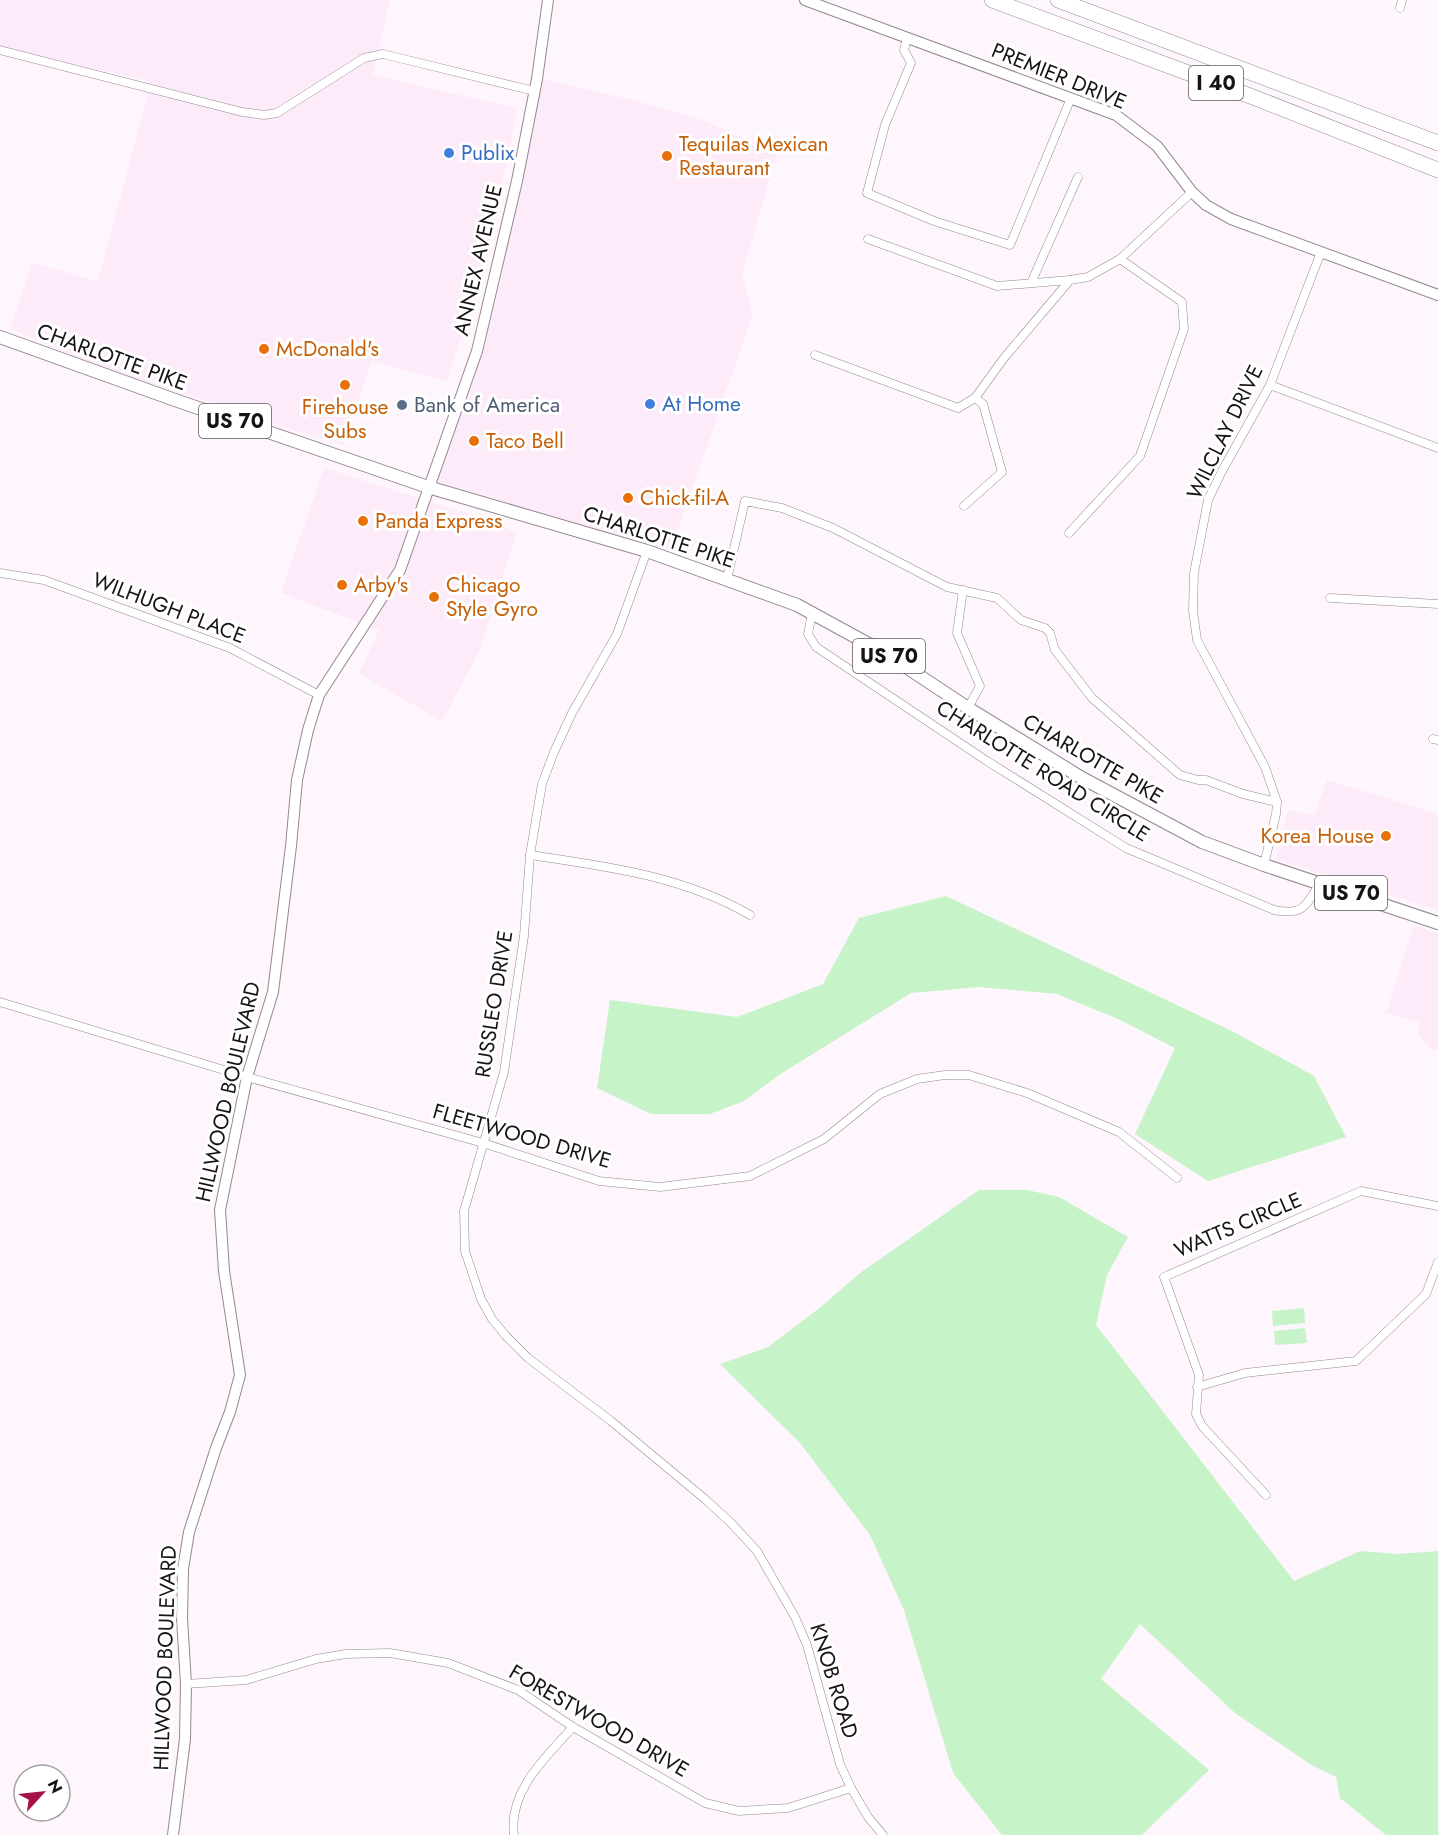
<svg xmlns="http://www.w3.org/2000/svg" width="1438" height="1835" font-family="Jost,sans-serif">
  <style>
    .built { fill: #fdebfa }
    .green { fill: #c7f3c8 }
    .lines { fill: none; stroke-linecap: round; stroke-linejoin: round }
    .minor-casing { stroke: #938891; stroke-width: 9 }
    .tertiary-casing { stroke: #938891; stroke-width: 12 }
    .primary-casing { stroke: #938891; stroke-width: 14 }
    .motorway-casing { stroke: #938891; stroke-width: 16 }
    .minor { stroke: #fff; stroke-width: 8 }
    .tertiary { stroke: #fff; stroke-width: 10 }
    .primary { stroke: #fff; stroke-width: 12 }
    .motorway { stroke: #fff; stroke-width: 15 }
    .shop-dot { fill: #3f7fe0; stroke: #fff; stroke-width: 2 }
    .food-dot { fill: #e8710a; stroke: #fff; stroke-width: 2 }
    .service-dot { fill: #5c6f8a; stroke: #fff; stroke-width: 2 }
    .labels { text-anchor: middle; stroke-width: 6; stroke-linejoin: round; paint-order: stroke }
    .shield { fill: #fff; stroke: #5d5a5c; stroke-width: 1.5 }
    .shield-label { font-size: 20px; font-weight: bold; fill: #171316 }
    .street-label { font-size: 21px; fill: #171316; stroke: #fff }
    .food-label { font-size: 21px; fill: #c56008; stroke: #fff; text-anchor: start }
    .shop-label { font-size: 21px; fill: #366cbe; stroke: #fff; text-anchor: start }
    .service-label { font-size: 21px; fill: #4e5e75; stroke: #fff; text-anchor: start }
  </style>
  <rect width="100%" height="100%" fill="#fff5fd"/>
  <!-- built -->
  <g class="built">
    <path d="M0,0H390L373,75L517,108L491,242L447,381L372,361L343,446L89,363L10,328L32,263L98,281L147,97L148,81L0,46Z"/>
    <path d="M541,79L633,100L703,120L777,154L742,274L753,314L670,552L437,481L475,372L501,280Z"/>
    <path d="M324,468L446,507L517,532L480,650L442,721L359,674L379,630L281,593Z"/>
    <path d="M1327,780L1438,814V910L1276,859L1288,810L1314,816Z"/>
    <path d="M1414,926L1438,933V1051L1432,1050L1418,1035L1420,1022L1386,1013Z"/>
  </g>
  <!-- green -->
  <g class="green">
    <path d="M946,896L1232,1031L1314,1076L1346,1137L1208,1181L1135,1134L1175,1048L1118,1019L1057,994L979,987L911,993L779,1075L744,1101L710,1114H651L597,1088L610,1000L737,1017L823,984L859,918Z"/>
    <path d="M979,1190H1027L1059,1197L1128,1237L1107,1275L1096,1325L1294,1581L1360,1551L1398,1554L1438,1551V1835H1386L1340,1798L1336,1777L1313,1766L1235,1713L1140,1624L1101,1679L1209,1770L1142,1835H1002L953,1773L904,1610L870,1535L800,1443L720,1364L768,1347L822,1306L860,1273Z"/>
    <path d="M1304,1308L1305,1323L1273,1326L1272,1311Z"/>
    <path d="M1305,1328L1307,1343L1275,1345L1274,1331Z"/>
  </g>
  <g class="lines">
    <defs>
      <g id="minor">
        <path d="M1400,8L1402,0"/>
        <path d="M907,38L904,50L911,63L885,125L867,193L934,221L1010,245L1071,98"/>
        <path d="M0,50L242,112L264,115L277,113L364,58L383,54L534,91"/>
        <path d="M868,239L997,286L1070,280"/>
        <path d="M1031,283L1078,177"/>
        <path d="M815,355L958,408L975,398L1004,358L1070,280L1088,277L1120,259L1192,192"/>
        <path d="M1270,385L1438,448"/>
        <path d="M964,506L1002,472L983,404L975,398"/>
        <path d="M1069,533L1140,456L1184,329L1182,302L1120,259"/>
        <path d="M647,551L617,634L572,713L554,752L542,784L530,855L524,936L504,1072L464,1211L465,1251L481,1299L492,1319L506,1336L528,1358L611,1421L705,1499L730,1522L757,1551L795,1617L807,1645L840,1764L851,1788L868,1817L883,1835"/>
        <path d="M0,573L44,580L230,648L319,695"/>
        <path d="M727,579L745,501L782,508L833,528L947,587L997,598L1021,620L1045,628L1050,633L1055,650L1092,698L1180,775L1198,780H1206L1243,794L1277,802"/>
        <path d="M963,590L957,633L980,686L968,708"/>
        <path d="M1330,598L1438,604"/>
        <path d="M812,613L808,634L816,647L987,761L1126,848L1274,910C1303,916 1306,906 1320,883"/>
        <path d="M1433,739L1438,740"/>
        <path d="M530,855C605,866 683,876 750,915"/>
        <path d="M1264,865L1276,814L1277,802L1265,767L1197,640L1193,611L1194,573L1208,500L1221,473L1270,385L1321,252"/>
        <path d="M0,1002L247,1077L483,1143L599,1181L660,1187L750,1176L824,1139L880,1094L917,1079L945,1075H969L1027,1093L1119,1132L1177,1178"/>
        <path d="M1197,1387L1245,1373L1356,1361L1426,1294L1438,1262"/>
        <path d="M1266,1495L1202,1426L1196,1414L1199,1375L1164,1277L1361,1191L1438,1206"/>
        <path d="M186,1684L246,1680L316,1659L346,1654L390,1653L448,1663L518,1690L573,1727L705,1803L739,1811L788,1808L851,1788"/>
        <path d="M514,1835C508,1791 546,1757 573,1727"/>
      </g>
      <g id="tertiary">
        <path d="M805,0L1116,115L1157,146L1192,192L1206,205L1231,219L1438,295"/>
        <path d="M173,1835L185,1739L186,1684L182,1618L183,1569L189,1532L216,1448L230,1412L240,1375L224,1271L220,1210L247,1077L273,992L291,846L297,780L308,730L319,695L400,570L477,351L517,181L537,79L548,0"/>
      </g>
      <path id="primary" d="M0,337L175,400L428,487L647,551L797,605L885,653L968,708L1082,778L1202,842L1264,865L1438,923"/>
      <g id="motorway">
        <path d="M992,0L1253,97L1438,170"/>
        <path d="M1058,0L1438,143"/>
      </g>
    </defs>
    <!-- minor casing -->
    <use href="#minor" class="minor-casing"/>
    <!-- tertiary casing -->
    <use href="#tertiary" class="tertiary-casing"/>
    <!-- primary casing -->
    <use href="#primary" class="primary-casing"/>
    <!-- motorway casing -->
    <use href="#motorway" class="motorway-casing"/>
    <!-- minor -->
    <use href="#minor" class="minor"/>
    <!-- tertiary -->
    <use href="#tertiary" class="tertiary"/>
    <!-- primary -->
    <use href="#primary" class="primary"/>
    <!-- motorway -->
    <use href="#motorway" class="motorway"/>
  </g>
  <!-- markers -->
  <g class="shop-dot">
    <circle cx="449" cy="153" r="6"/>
    <circle cx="650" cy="404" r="6"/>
  </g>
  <g class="food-dot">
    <circle cx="667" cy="156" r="6"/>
    <circle cx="264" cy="349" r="6"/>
    <circle cx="345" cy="385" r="6"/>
    <circle cx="474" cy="441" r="6"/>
    <circle cx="628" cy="498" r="6"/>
    <circle cx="363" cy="521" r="6"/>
    <circle cx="342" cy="585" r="6"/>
    <circle cx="434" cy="597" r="6"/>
    <circle cx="1386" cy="836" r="6"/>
  </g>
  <circle class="service-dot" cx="402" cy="405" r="6"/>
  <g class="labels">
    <!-- shield labels -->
    <g class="shield">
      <rect x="1189" y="66" width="54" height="34" rx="4.5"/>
      <rect x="199" y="404" width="72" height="34" rx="4.5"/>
      <rect x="853" y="639" width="72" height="34" rx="4.5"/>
      <rect x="1315" y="876" width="72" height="34" rx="4.5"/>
    </g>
    <g class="shield-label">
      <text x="1216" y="90">I 40</text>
      <text x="235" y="428">US 70</text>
      <text x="889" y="663">US 70</text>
      <text x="1351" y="900">US 70</text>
    </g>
    <!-- street labels -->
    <g class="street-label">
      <text transform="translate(1059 76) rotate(22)" y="7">PREMIER DRIVE</text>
      <text transform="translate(478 260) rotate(-77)" y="7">ANNEX AVENUE</text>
      <text transform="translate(112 357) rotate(20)" y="7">CHARLOTTE PIKE</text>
      <text transform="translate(1225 432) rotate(-64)" y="7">WILCLAY DRIVE</text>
      <text transform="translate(659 537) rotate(18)" y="7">CHARLOTTE PIKE</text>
      <text transform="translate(169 608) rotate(21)" y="7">WILHUGH PLACE</text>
      <text transform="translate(1093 759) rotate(30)" y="7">CHARLOTTE PIKE</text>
      <text transform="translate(1043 771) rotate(32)" y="7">CHARLOTTE ROAD CIRCLE</text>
      <text transform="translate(494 1004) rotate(-81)" y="7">RUSSLEO DRIVE</text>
      <text transform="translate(228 1092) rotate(-77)" y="7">HILLWOOD BOULEVARD</text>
      <text transform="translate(522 1136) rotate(16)" y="7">FLEETWOOD DRIVE</text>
      <text transform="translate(1238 1225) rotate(-23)" y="7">WATTS CIRCLE</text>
      <text transform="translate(165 1658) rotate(-88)" y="7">HILLWOOD BOULEVARD</text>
      <text transform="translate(834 1681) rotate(73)" y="7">KNOB ROAD</text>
      <text transform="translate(599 1721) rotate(30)" y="7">FORESTWOOD DRIVE</text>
    </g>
    <!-- food labels -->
    <g class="food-label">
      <text x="679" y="151">Tequilas Mexican<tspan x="679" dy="24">Restaurant</tspan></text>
      <text x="276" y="356">McDonald's</text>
      <text x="345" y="414" text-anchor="middle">Firehouse<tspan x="345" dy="24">Subs</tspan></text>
      <text x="486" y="448">Taco Bell</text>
      <text x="640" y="505">Chick-fil-A</text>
      <text x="375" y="528">Panda Express</text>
      <text x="354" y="592">Arby's</text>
      <text x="446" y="592">Chicago<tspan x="446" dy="24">Style Gyro</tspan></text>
      <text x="1374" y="843" text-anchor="end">Korea House</text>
    </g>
    <!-- shop labels -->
    <g class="shop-label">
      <text x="461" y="160">Publix</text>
      <text x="662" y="411">At Home</text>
    </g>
    <!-- service labels -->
    <g class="service-label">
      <text x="414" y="412">Bank of America</text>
    </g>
  </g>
  <!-- north arrow -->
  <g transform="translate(42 1793) rotate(63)"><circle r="28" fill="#ffffff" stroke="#a2a1a2" stroke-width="1.5"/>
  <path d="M0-4.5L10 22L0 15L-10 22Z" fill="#a71149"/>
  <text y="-9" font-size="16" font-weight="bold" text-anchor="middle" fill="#171316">N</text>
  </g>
</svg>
